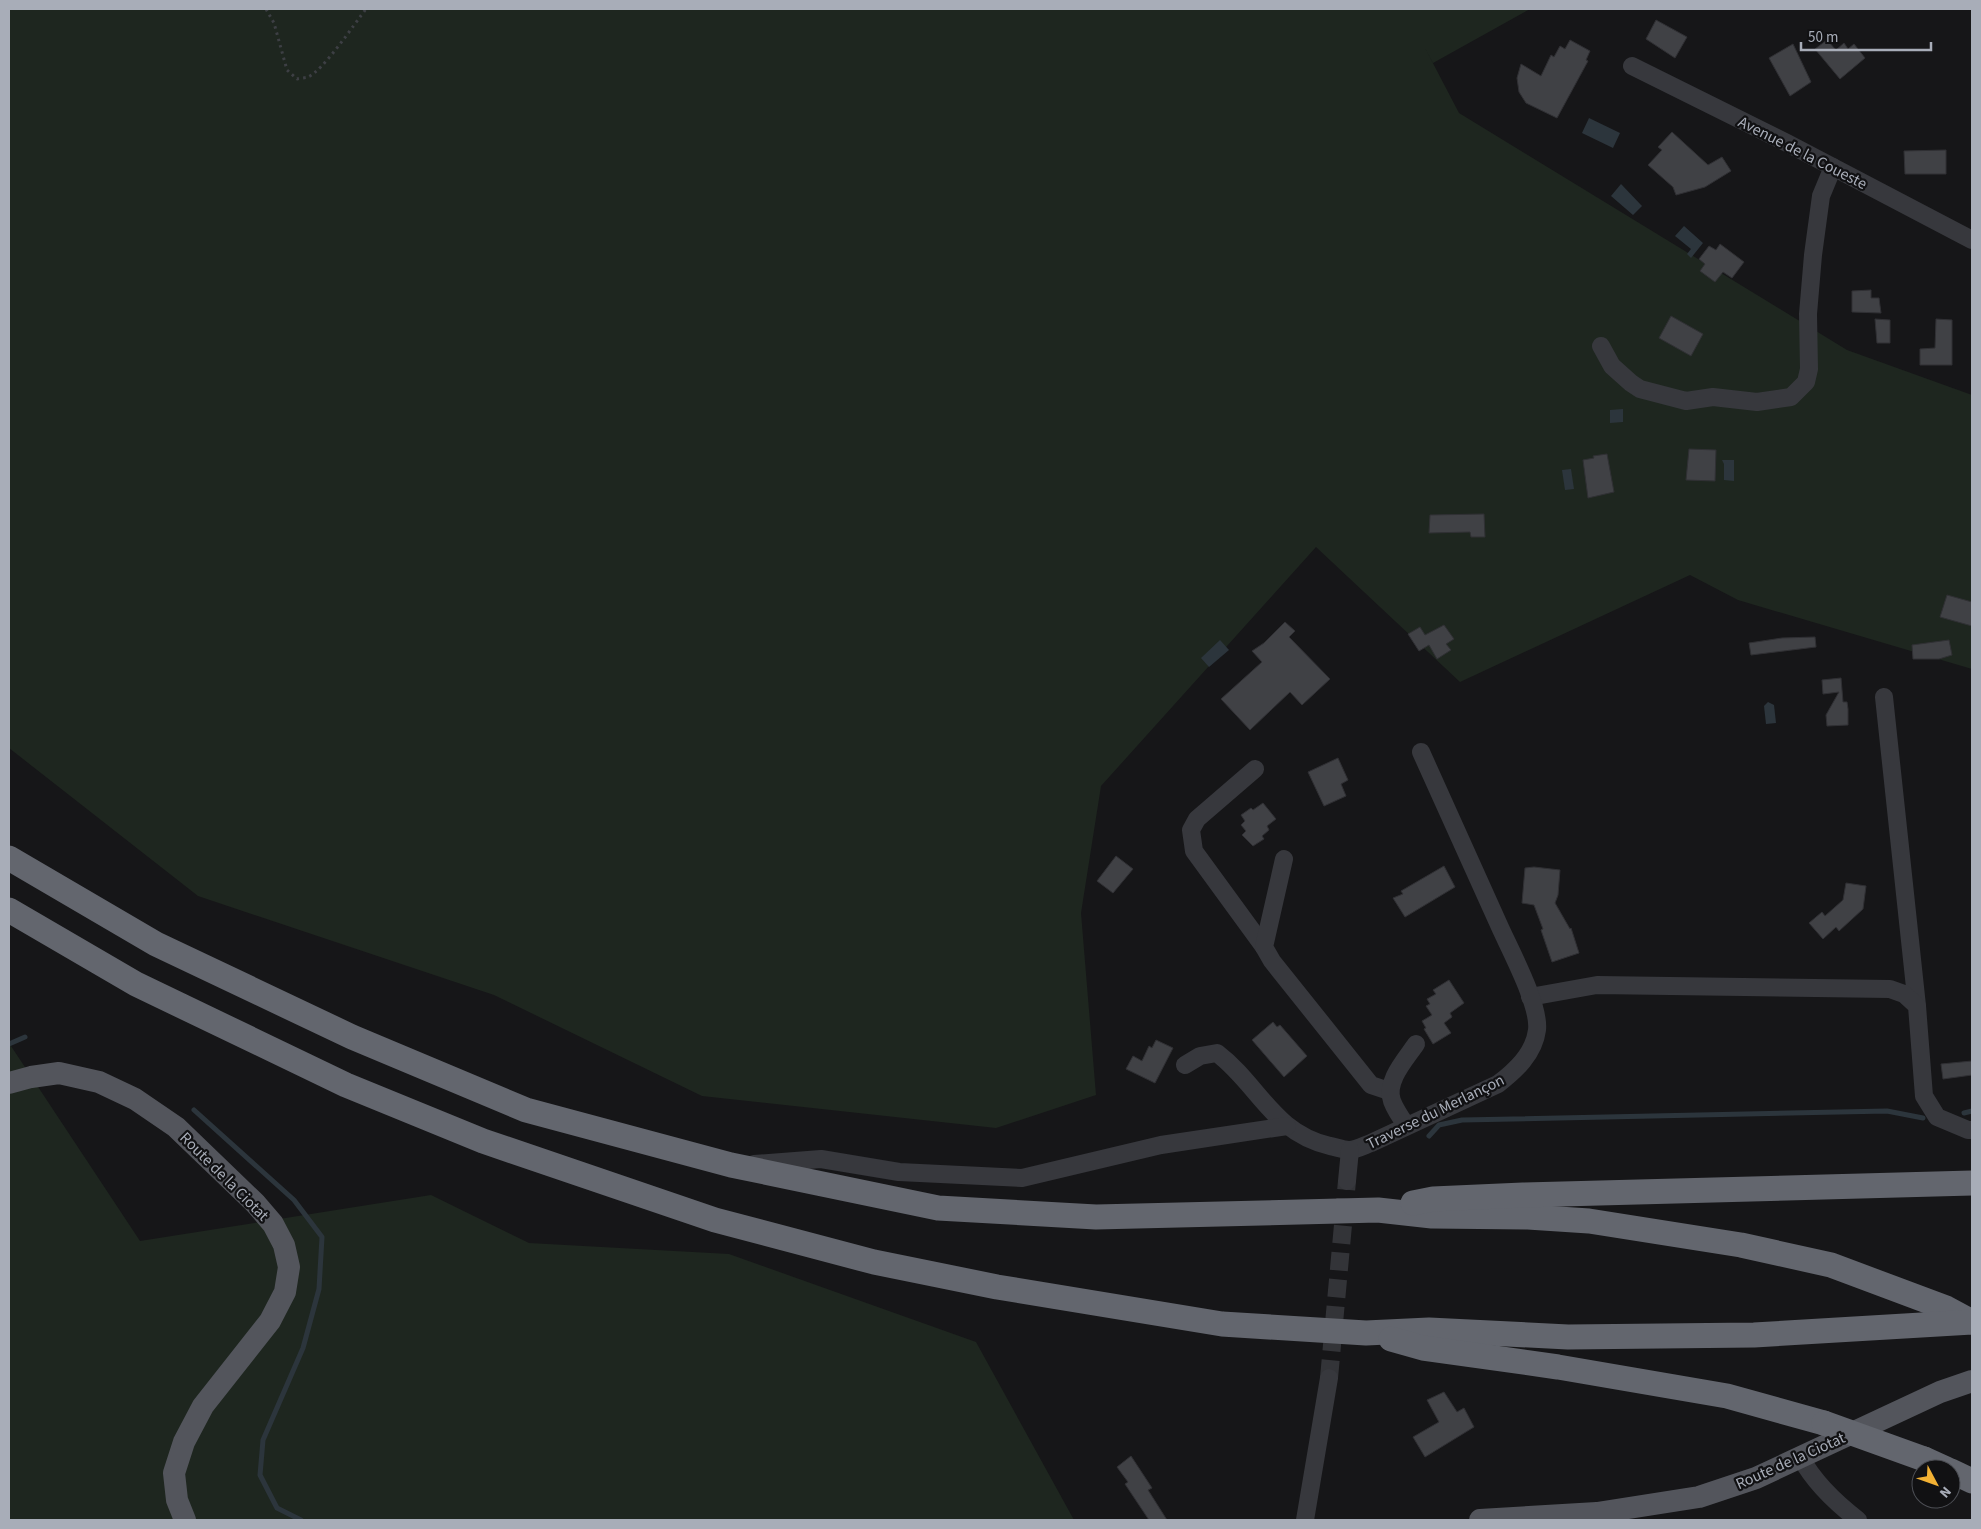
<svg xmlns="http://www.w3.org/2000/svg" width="1981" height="1529" font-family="'Source Sans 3',sans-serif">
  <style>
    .green { fill: #1e261f }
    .water { fill: #2c353c }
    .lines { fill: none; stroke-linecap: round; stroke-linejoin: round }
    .stream { stroke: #2c353c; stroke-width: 5 }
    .building { fill: #404145; stroke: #303034 }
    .minor-tunnel { stroke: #333438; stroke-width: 18; stroke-dasharray: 18 9; stroke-linecap: butt }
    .path { stroke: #3d3f44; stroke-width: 3; stroke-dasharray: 2.5 4; stroke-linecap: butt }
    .minor { stroke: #37383d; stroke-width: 18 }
    .major { stroke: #53555c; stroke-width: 22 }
    .highway { stroke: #63666e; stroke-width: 25 }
    .highway-bridge { stroke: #63666e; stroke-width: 25 }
    .labels { text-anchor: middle; stroke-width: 4.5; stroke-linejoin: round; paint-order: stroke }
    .street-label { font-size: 16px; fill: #a8adb8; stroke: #111113 }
  </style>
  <rect width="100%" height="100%" fill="#161618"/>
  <!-- green -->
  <g class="green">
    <path d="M9,9H1530L1433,63L1425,48L1459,113L1847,350L1972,395V669L1738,600L1690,575L1460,682L1316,547L1101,786L1081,913L1096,1095L996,1128L702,1096L494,995L198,896L9,748Z"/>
    <path d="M9,1043L140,1241L431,1195L529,1243L729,1254L976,1342L1074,1520H9Z"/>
  </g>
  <!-- water -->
  <g class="water">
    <path d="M1589,118L1620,133L1613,148L1582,133Z"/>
    <path d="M1621,184L1642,206L1633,215L1611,196Z"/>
    <path d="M1684,226L1703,243L1691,258L1687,254L1691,249L1675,236Z"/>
    <path d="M1623,409V422L1610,423V410Z"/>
    <path d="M1722,460H1734V481L1724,480V464Z"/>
    <path d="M1571,469L1574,489L1565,490L1562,470Z"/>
    <path d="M1220,640L1229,650L1209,667L1201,658Z"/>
    <path d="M1768,702L1774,705L1776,723L1766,724L1764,706Z"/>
  </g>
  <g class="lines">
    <!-- stream -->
    <g class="stream">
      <path d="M9,1044L25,1037"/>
      <path d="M194,1110L294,1200L322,1237L319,1289L303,1348L263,1440L260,1475L277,1508L301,1520"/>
      <path d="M1964,1113L1972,1111"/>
      <path d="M1429,1136L1439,1125L1462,1120L1887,1111L1923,1118"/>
    </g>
  </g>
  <!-- building -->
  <g class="building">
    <path d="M1656,20L1687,37L1675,58L1646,39Z"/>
    <path d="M1570,40L1590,51L1586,60L1588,61L1557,118L1526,103L1519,92L1517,78L1521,64L1541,76L1551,55L1554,57L1560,46L1565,49Z"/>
    <path d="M1827,40L1836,50L1844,43L1848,49L1854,44L1865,58L1840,79L1815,49Z"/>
    <path d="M1793,44L1811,82L1790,96L1769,58Z"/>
    <path d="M1672,132L1708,165L1722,157L1731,171L1705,187L1676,195L1673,187L1648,165L1662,150L1658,147Z"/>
    <path d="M1946,150V174H1905L1904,151Z"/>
    <path d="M1720,244L1744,262L1732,278L1723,272L1715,282L1700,271L1705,264L1699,259L1709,246L1716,250Z"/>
    <path d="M1871,290V298H1879L1881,313L1852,312V291Z"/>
    <path d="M1671,316L1703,334L1691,356L1659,338Z"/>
    <path d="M1875,319L1890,320V343H1877Z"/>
    <path d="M1936,319L1952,320V365H1920V349L1935,348Z"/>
    <path d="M1689,449L1716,450L1715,481L1686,480Z"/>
    <path d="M1607,454L1614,492L1588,498L1583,460L1594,458L1593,456Z"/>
    <path d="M1484,514L1485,537H1471L1470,532L1429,533L1430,515Z"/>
    <path d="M1947,595L1972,602V626L1940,617Z"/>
    <path d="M1285,622L1295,631L1289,637L1330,679L1302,705L1290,692L1250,730L1221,699L1262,662L1252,651L1264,643Z"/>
    <path d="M1444,625L1454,639L1446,644L1451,650L1437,659L1429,645L1419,651L1408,634L1420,627L1425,635Z"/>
    <path d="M1815,637L1816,647L1751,655L1749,643L1782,638Z"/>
    <path d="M1949,640L1952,655L1939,659H1913L1912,645Z"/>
    <path d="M1841,678L1843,702H1847L1848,709V725L1827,726L1826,715L1839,692L1823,694L1822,680Z"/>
    <path d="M1338,758L1348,780L1341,784L1346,796L1324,806L1308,772Z"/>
    <path d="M1263,803L1276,819L1267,826L1269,830L1262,836L1264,839L1253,846L1242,835L1246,831L1241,825L1245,821L1241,815L1251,808L1253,810Z"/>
    <path d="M1116,856L1133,869L1113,893L1097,881Z"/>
    <path d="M1444,866L1455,887L1405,917L1393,898L1403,894L1401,891Z"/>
    <path d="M1534,867L1560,870L1558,895L1555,903L1570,929L1571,928L1579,953L1552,962L1541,930L1543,929L1534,905L1522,903L1525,868Z"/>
    <path d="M1846,883L1866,886L1863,909L1839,931L1836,927L1823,939L1809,923L1822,912L1825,916L1843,900Z"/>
    <path d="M1449,980L1464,1003L1450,1013L1452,1017L1444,1023L1451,1033L1433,1044L1424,1029L1426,1028L1422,1021L1432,1015L1426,1006L1430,1004L1427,999L1436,994L1433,990Z"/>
    <path d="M1273,1022L1277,1027L1280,1025L1307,1056L1284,1077L1252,1040Z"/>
    <path d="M1156,1040L1173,1048L1155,1083L1126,1069L1133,1056L1142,1061L1149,1046L1152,1048Z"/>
    <path d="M1972,1061V1075L1943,1079L1941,1064Z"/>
    <path d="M1444,1392L1457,1412L1464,1408L1474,1427L1425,1457L1413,1437L1439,1422L1427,1400Z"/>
    <path d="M1131,1456L1152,1488L1148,1490L1167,1520H1149L1125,1484L1128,1482L1117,1467Z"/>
  </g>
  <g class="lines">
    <!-- minor-tunnel -->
    <path class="minor-tunnel" d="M1329,1378L1347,1181"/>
    <!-- path -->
    <path class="path" d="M266,9L274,23L287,70L297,79C300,78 305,78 308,77C323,71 355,23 366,9"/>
    <!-- minor -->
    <g class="minor">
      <path d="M1632,66L1787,143L1972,240"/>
      <path d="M1601,346L1612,366L1631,383L1640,389L1686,401L1713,397L1757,402L1791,397L1806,382L1809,369L1808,314L1813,255L1821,196L1833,167"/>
      <path d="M1884,697L1917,1006"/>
      <path d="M1255,769L1197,819L1191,830L1194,851L1264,947"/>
      <path d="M1284,859L1264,947L1272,961L1371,1085L1389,1091"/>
      <path d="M1530,997L1597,985L1890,989L1904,994L1917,1006L1924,1096L1937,1117L1968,1130H1972"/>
      <path d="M1185,1065L1200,1056L1217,1053C1259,1085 1273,1133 1330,1146C1336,1147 1343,1150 1349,1150C1356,1150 1365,1145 1371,1143L1498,1084C1515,1071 1534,1054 1537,1030C1540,1005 1510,950 1499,925C1473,867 1447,809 1421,752"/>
      <path d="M1406,1125C1401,1118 1395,1109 1392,1101C1385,1081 1406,1059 1416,1044"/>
      <path d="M754,1164L821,1159L899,1172L1022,1178L1161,1145L1287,1126"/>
      <path d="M1347,1181L1350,1150"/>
      <path d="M1801,1458C1814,1482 1836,1503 1858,1520"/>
      <path d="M1305,1520L1329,1378"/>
    </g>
    <!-- major -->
    <g class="major">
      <path d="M9,1083L31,1077L59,1073L99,1082L135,1099L176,1127L255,1203L273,1224L284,1245L289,1267L285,1292L270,1321L203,1406L184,1442L174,1473L177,1500L185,1520"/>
      <path d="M1480,1520L1597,1513L1699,1497L1756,1478L1940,1392L1972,1381"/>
    </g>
    <!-- highway -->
    <g class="highway">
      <path d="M9,858L156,944L352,1037L526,1110L731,1165L938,1208L1096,1217L1378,1210L1432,1216L1528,1217L1589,1221L1741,1245L1831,1265L1946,1308L1972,1322"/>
      <path d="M9,910L136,984L346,1085L483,1141L715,1220L874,1262L997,1287L1222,1324L1366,1333L1429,1330L1568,1337L1754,1335L1972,1322"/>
      <path d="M1413,1203L1433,1199L1523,1195L1972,1183"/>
      <path d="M1391,1339L1423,1348L1558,1367L1727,1396L1824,1423"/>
      <path d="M1924,1459L1946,1469"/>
      <path d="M1951,1471L1972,1481"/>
    </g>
    <!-- highway-bridge -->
    <path class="highway-bridge" d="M1824,1423L1924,1459"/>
  </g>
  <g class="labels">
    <!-- street labels -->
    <g class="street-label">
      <text transform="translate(1803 152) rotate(27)" y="6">Avenue de la Coueste</text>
      <text transform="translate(1435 1111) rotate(-26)" y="6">Traverse du Merlançon</text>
      <text transform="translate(225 1176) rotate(45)" y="6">Route de la Ciotat</text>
      <text transform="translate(1790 1460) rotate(-24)" y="6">Route de la Ciotat</text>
    </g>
  </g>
  <!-- border -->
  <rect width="1981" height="1529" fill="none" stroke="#a8adb8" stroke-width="20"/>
  <!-- north arrow -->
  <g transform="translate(1936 1484) rotate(131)"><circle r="24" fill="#111113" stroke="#4d4f55"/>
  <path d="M0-4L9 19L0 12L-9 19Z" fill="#f2b134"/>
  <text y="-8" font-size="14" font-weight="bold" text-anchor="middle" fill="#a8adb8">N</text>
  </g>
  <!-- scale -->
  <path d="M1801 42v8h130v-8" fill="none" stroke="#a8adb8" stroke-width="2.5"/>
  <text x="1808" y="42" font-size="15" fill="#a8adb8" stroke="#111113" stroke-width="4" paint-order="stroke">50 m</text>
</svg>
